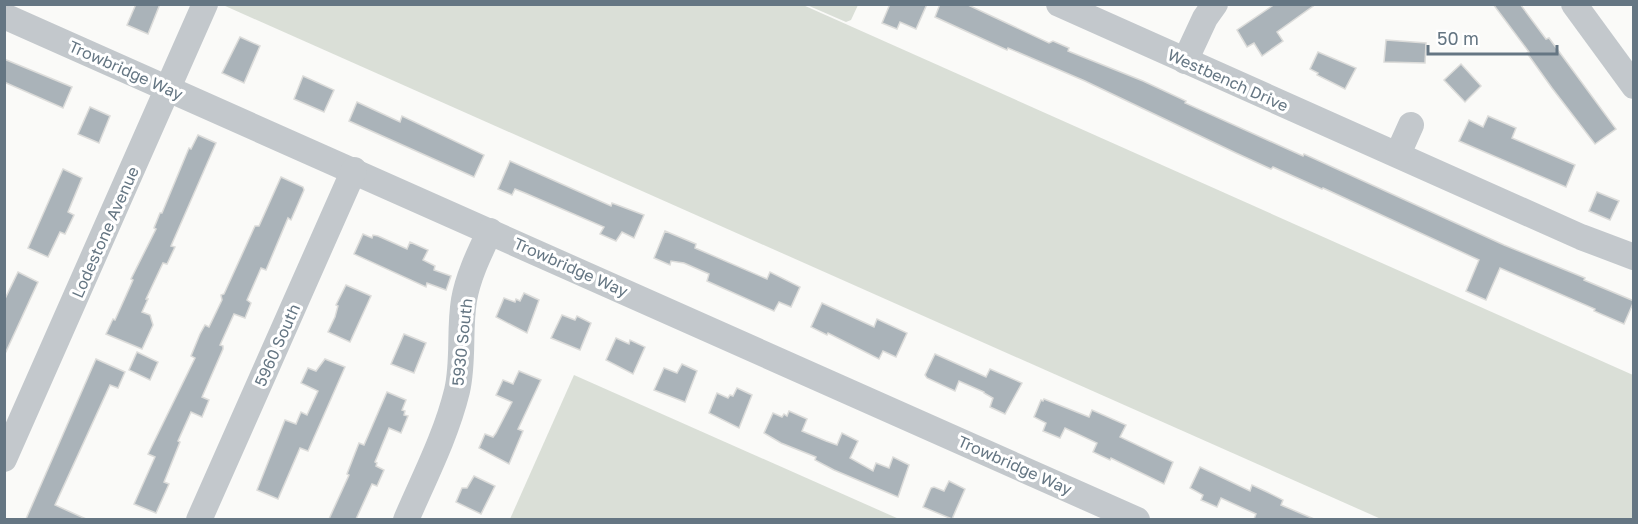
<svg xmlns="http://www.w3.org/2000/svg" width="1638" height="524" font-family="'Golos Text',sans-serif">
  <style>
    .green { fill: #dadfd7 }
    .building { fill: #aab3b9; stroke: #dcdcda; stroke-width: 1.5 }
    .lines { fill: none; stroke-linecap: round; stroke-linejoin: round }
    .minor { stroke: #c3c8cc; stroke-width: 26 }
    .labels { text-anchor: middle; stroke-width: 6; stroke-linejoin: round; paint-order: stroke }
    .street-label { font-size: 16px; fill: #657683; stroke: #fff }
  </style>
  <rect width="100%" height="100%" fill="#fafaf8"/>
  <!-- green -->
  <g class="green">
    <path d="M223,5H803L1633,375V519H1381Z"/>
    <path d="M807,5H806H858L851,20L846,22Z"/>
    <path d="M574,375L899,519H510Z"/>
  </g>
  <!-- building -->
  <g class="building">
    <path d="M136,4H160L148,34L127,25Z"/>
    <path d="M890,4H927L916,29L900,22L897,29L882,23Z"/>
    <path d="M940,4H966L1049,43L1053,41L1069,48L1068,51L1143,81L1186,101L1185,103L1303,156L1304,154L1504,245L1585,278L1584,280L1634,301L1624,324L1594,311L1595,309L1500,268L1486,300L1466,291L1479,260L1323,188L1322,189L1273,167L1271,169L1236,153L1085,81L1008,48L1007,50L935,17Z"/>
    <path d="M1275,4H1316L1277,32L1283,41L1262,56L1254,43L1247,47L1237,30Z"/>
    <path d="M1493,4H1520L1546,39L1549,38L1616,129L1595,144L1552,88L1527,53L1529,52Z"/>
    <path d="M240,37L260,46L244,83L222,73Z"/>
    <path d="M1386,40L1426,43L1425,63L1384,62Z"/>
    <path d="M1318,52L1356,68L1345,89L1317,75L1318,73L1310,69Z"/>
    <path d="M4,59L72,87L63,108L4,82Z"/>
    <path d="M1461,64L1481,86L1465,102L1444,80Z"/>
    <path d="M303,76L334,90L324,112L294,99Z"/>
    <path d="M357,102L400,122L402,116L484,155L474,177L349,121Z"/>
    <path d="M90,107L110,116L99,143L78,134Z"/>
    <path d="M1488,116L1516,128L1512,138L1575,165L1566,187L1459,141L1469,120L1483,127Z"/>
    <path d="M198,135L216,143L171,246L175,247L167,264L163,263L146,299H148L142,312L150,315L153,325L142,349L106,334L113,319L115,320L133,280L131,279L156,229L154,228L160,213H162L189,148L191,149Z"/>
    <path d="M510,161L611,206L612,203L644,215L634,238L622,232L616,241L600,234L604,227L525,193L515,189L512,195L498,189Z"/>
    <path d="M63,169L82,178L68,212L74,215L65,234L60,232L48,257L28,248Z"/>
    <path d="M281,177L303,187L304,190L291,220L288,218L266,270L261,268L247,300L251,303L245,318L234,314L220,345L223,346V349L202,397L209,400L202,417L191,412L178,441L180,442L164,482L169,484L156,513L134,504L155,457L148,454L195,358L191,356L200,334L205,325L209,327L222,300L221,295L224,294L255,226H259Z"/>
    <path d="M1597,192L1619,201L1610,220L1589,211Z"/>
    <path d="M665,231L696,244L695,248L767,279L770,272L800,287L791,307L779,302L774,311L707,281L709,274L684,263L671,261L670,265L654,258Z"/>
    <path d="M363,234L372,238L373,235L378,236L407,249L410,242L428,250L423,260L435,266L434,270L451,276L446,290L427,283L426,287L354,254Z"/>
    <path d="M18,272L38,282L4,356V301Z"/>
    <path d="M346,285L371,296L350,342L328,332L335,317L338,306L336,305Z"/>
    <path d="M524,293L539,300L527,333L496,317L504,298L515,302L516,299L520,301Z"/>
    <path d="M822,303L874,327L877,319L907,333L896,357L883,351L879,359L828,333L827,335L811,327Z"/>
    <path d="M562,315L575,320L577,316L591,323L580,350L551,338Z"/>
    <path d="M404,334L426,343L414,373L391,364Z"/>
    <path d="M616,338L629,344L630,340L645,347L633,374L606,360Z"/>
    <path d="M137,352L158,362L150,380L129,370Z"/>
    <path d="M935,354L986,377L990,369L1022,383L1005,414L990,407L993,398L984,393V392L959,381L955,391L927,378L925,375Z"/>
    <path d="M96,359L125,372L118,388L110,385L55,505L86,519H26Z"/>
    <path d="M325,359L345,367L308,451L300,448L278,499L257,490L285,420L296,424L301,412L307,415L318,391L301,383L308,368L316,371Z"/>
    <path d="M682,364L697,371L685,402L654,390L664,368L677,373Z"/>
    <path d="M519,371L541,380L518,429L523,431L509,464L479,448L485,434L493,437L496,433L512,402L496,395L503,380L513,384Z"/>
    <path d="M737,388L752,395L739,428L709,413L717,393L728,398L730,395L733,396Z"/>
    <path d="M387,392L406,400L402,410L405,411L404,415L408,416L401,433L389,428L375,462L377,463L376,466L384,470L377,486L372,484L356,519H329L349,475L347,474L359,443L364,445Z"/>
    <path d="M1044,399L1089,417L1092,410L1126,425L1120,437L1173,462L1164,484L1111,458L1110,460L1093,452L1097,443L1065,428L1060,438L1043,431L1046,423L1034,417L1041,400L1043,401Z"/>
    <path d="M789,411L807,419L802,431L826,441L837,445L842,433L858,441L850,458L873,471L876,463L889,468L893,457L909,465L898,497L834,470L815,460L816,457L781,443L764,433L773,413L782,417L784,414L787,416Z"/>
    <path d="M1200,467L1250,491L1252,485L1267,492L1283,500L1281,505L1314,519H1254L1256,514L1221,498L1217,507L1201,500L1203,495L1190,488Z"/>
    <path d="M474,476L495,486L481,514L456,502L462,488H467Z"/>
    <path d="M949,481L965,489L952,519L923,507L931,488L934,487L944,491Z"/>
  </g>
  <g class="lines">
    <!-- minor -->
    <g class="minor">
      <path d="M1059,4L1581,237L1634,257"/>
      <path d="M1574,4L1634,86"/>
      <path d="M4,16L1137,520"/>
      <path d="M1185,61L1205,18L1215,4"/>
      <path d="M1398,154L1411,125"/>
      <path d="M4,459L205,4"/>
      <path d="M199,520L354,170"/>
      <path d="M406,520C424,478 446,436 457,391C464,361 459,330 464,300C468,276 480,252 490,231"/>
    </g>
  </g>
  <g class="labels">
    <!-- street labels -->
    <g class="street-label">
      <text transform="translate(126 70) rotate(24)" y="6">Trowbridge Way</text>
      <text transform="translate(1228 80) rotate(24)" y="6">Westbench Drive</text>
      <text transform="translate(105 232) rotate(-66)" y="6">Lodestone Avenue</text>
      <text transform="translate(571 267) rotate(24)" y="6">Trowbridge Way</text>
      <text transform="translate(462 342) rotate(-84)" y="6">5930 South</text>
      <text transform="translate(277 345) rotate(-66)" y="6">5960 South</text>
      <text transform="translate(1015 465) rotate(24)" y="6">Trowbridge Way</text>
    </g>
  </g>
  <!-- border -->
  <rect width="1638" height="524" fill="none" stroke="#657683" stroke-width="12"/>
  <!-- scale -->
  <path d="M1428 45v9h129v-9" fill="none" stroke="#657683" stroke-width="3"/>
  <text x="1437" y="45" font-size="18" fill="#657683" stroke="#ffffff" stroke-width="4.5" paint-order="stroke">50 m</text>
</svg>
